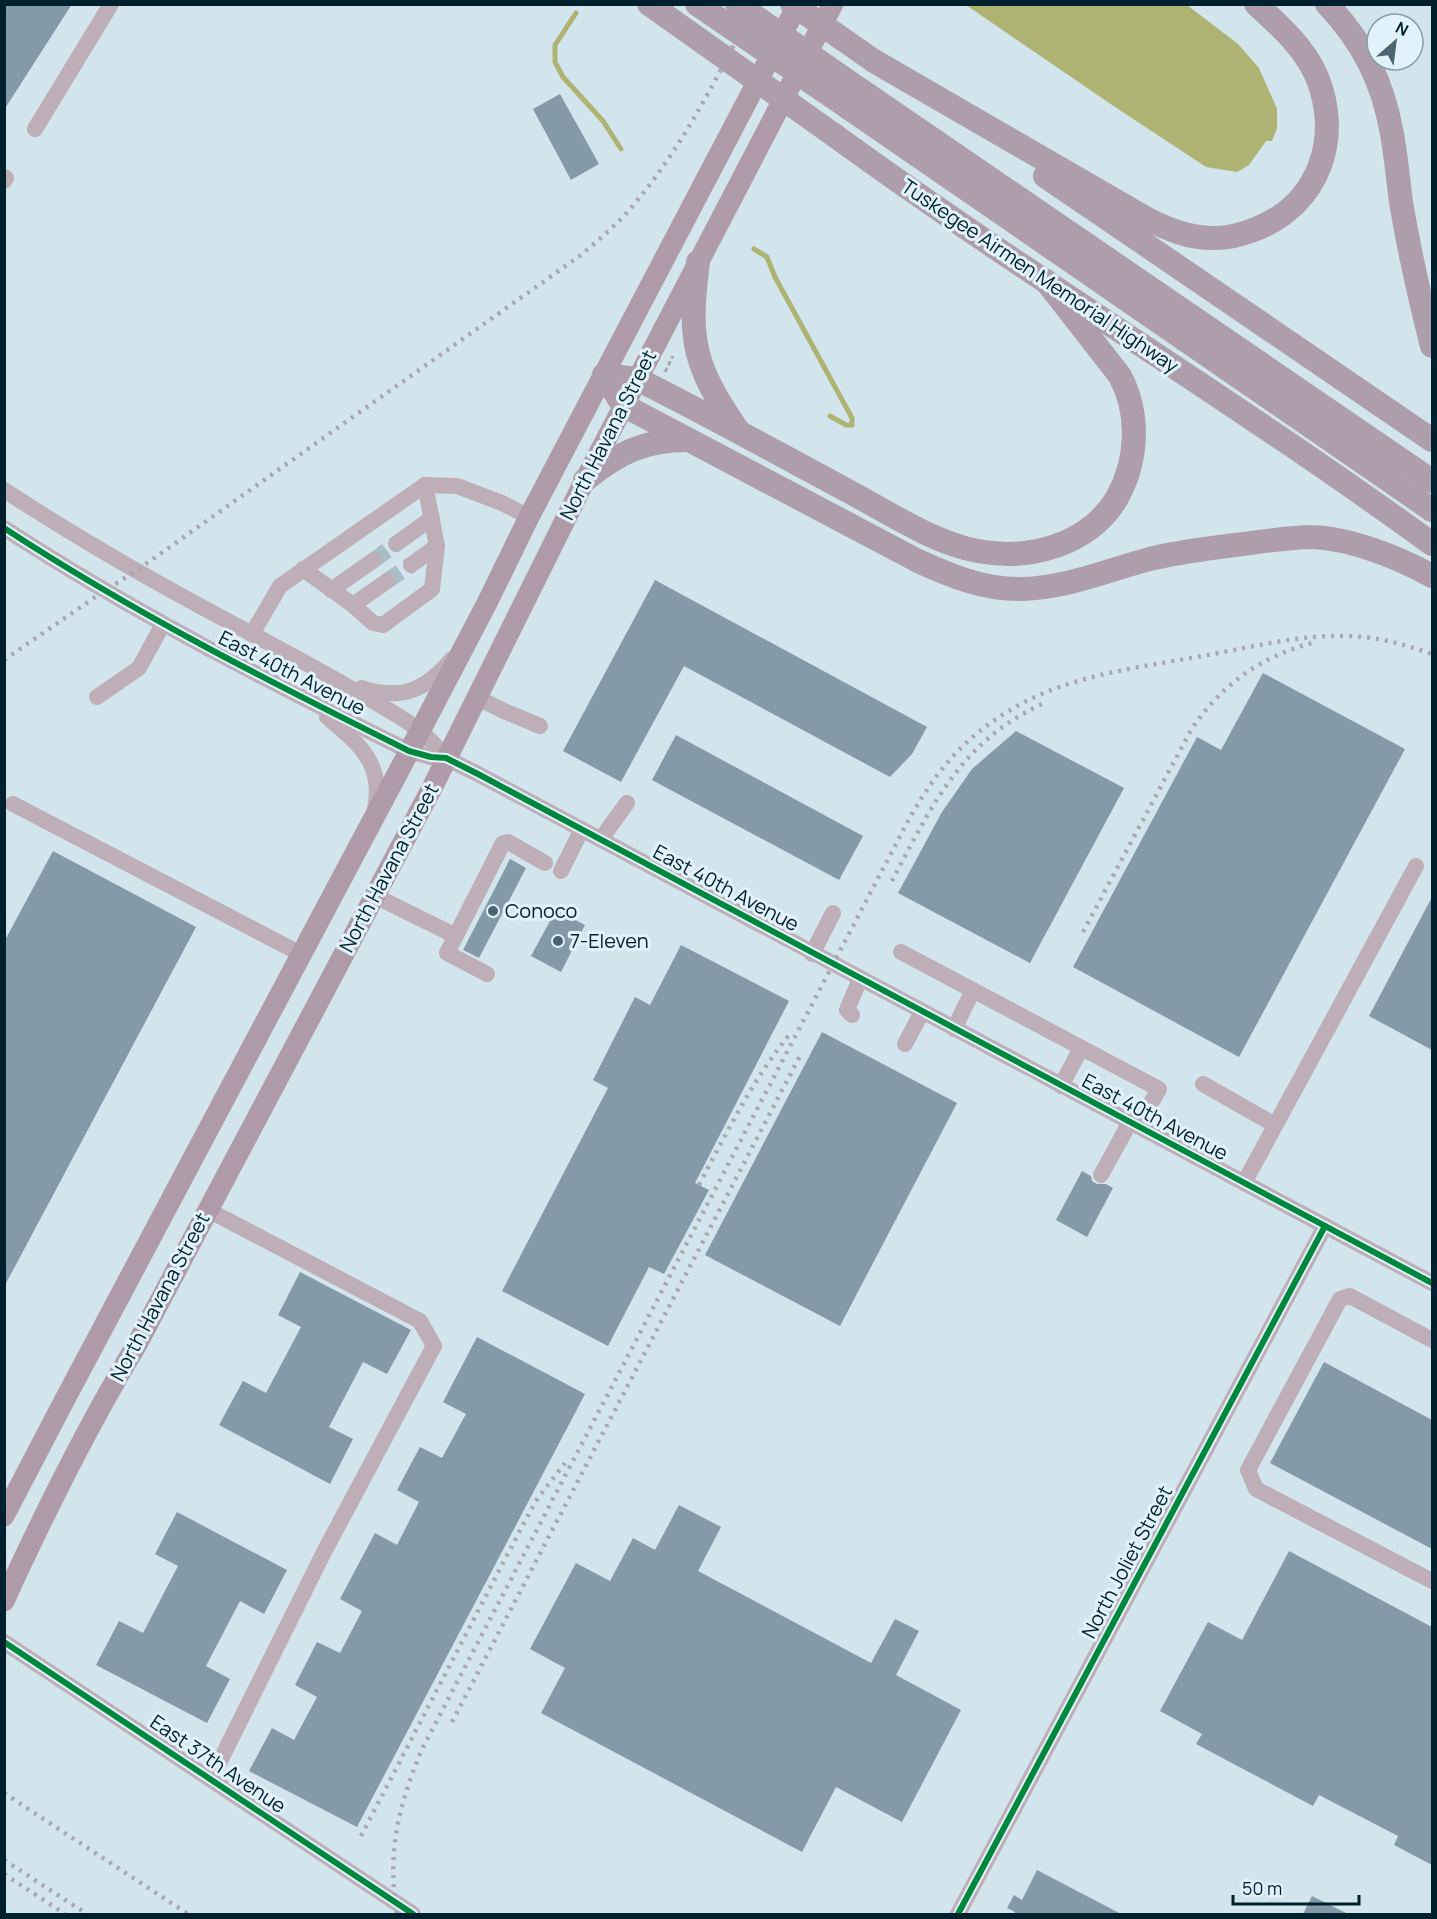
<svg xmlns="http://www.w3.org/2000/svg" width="1437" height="1919" font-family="Manrope,sans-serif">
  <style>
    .water { fill: #aeb374 }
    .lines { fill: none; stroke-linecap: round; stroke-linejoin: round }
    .stream { stroke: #aeb374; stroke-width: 5 }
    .building { fill: #849aa9 }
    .minor-tunnel { stroke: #a8bdc6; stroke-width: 16; stroke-dasharray: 16 8; stroke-linecap: butt }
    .path { stroke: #aba7af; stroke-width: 3; stroke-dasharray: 4.5 3; stroke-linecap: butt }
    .minor { stroke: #beaeb8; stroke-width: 16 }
    .major { stroke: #af9ba8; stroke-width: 21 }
    .highway { stroke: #ae9eac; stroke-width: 24 }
    .rail { stroke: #a8a8b1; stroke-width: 4.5; stroke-dasharray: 3 6; stroke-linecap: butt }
    .highway-bridge { stroke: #ae9eac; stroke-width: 24 }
    .cycleway-casing { stroke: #e2f2fa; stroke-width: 10 }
    .cycleway { stroke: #00873e; stroke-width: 6 }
    .poi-dot { fill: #4a6570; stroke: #e2f2fa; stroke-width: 2 }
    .labels { text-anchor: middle; stroke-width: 6; stroke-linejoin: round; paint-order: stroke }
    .street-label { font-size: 20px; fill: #00202e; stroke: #e2f2fa }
    .poi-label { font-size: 20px; fill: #00202e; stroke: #e2f2fa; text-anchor: start }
  </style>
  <rect width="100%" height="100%" fill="#d2e4ec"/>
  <!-- water -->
  <path class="water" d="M966,5H1187L1238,44L1259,68L1277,109V128L1272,141H1266L1249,165L1237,172L1206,167L1109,103Z"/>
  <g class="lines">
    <!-- stream -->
    <g class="stream">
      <path d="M576,13L555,45V62L563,77L603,121L621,149"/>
      <path d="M754,249L767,257L775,277L852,418V425H846L830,416"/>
    </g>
  </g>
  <!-- building -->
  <g class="building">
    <path d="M4,4H72L4,110Z"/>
    <path d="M560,94L599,164L571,180L533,109Z"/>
    <path d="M655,580L927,727L912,754L890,777L684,666L621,782L563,751Z"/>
    <path d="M1263,673L1405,749L1239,1057L1073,967L1197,737L1221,750Z"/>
    <path d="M1016,731L1124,788L1030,963L898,893L942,812L972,769Z"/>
    <path d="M676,735L863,836L839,880L652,780Z"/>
    <path d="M53,851L196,927L4,1287V942Z"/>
    <path d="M510,859L526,868L479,958L463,950Z"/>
    <path d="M1432,897V1050L1369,1016Z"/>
    <path d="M556,910L585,925L561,972L531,956Z"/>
    <path d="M681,945L789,1001L695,1183L709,1190L664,1274L649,1267L608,1346L502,1291L608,1088L593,1080L635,997L650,1005Z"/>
    <path d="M822,1032L957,1103L840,1326L705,1255Z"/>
    <path d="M1082,1171L1091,1176L1092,1181L1097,1184H1106L1113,1188L1087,1237L1056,1220Z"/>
    <path d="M300,1272L411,1330L387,1374L363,1362L329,1427L353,1439L330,1484L219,1425L243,1381L266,1393L301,1327L278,1315Z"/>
    <path d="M477,1337L585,1394L357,1827L249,1771L272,1728L294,1740L317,1697L295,1685L317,1642L340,1653L362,1611L340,1599L375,1533L397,1545L419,1502L397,1490L420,1447L442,1458L466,1414L443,1402Z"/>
    <path d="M1324,1362L1432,1420V1549L1270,1463Z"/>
    <path d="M679,1505L721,1527L698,1571L871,1663L895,1619L919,1631L896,1675L961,1710L902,1822L836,1787L802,1852L541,1713L565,1668L530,1649L576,1563L610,1581L633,1538L655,1550Z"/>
    <path d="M177,1512L287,1570L264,1614L240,1601L206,1666L230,1679L207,1723L96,1665L119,1621L143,1633L178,1566L155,1554Z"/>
    <path d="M1289,1551L1432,1627V1865L1394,1845L1398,1836L1319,1795L1313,1806L1196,1744L1202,1734L1160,1711L1208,1622L1242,1640Z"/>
    <path d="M1037,1870L1121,1914H1014L1015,1912L1007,1908L1014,1895L1022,1900Z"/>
    <path d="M1312,1896L1348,1914H1303Z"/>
  </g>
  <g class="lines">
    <!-- minor-tunnel -->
    <g class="minor-tunnel">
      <path d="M374,560L396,544"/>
      <path d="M387,581L411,565"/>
    </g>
    <!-- path -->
    <path class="path" d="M665,372L673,356"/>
    <!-- minor -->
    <g class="minor">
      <path d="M35,129L111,4"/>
      <path d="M4,177L6,178L4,181"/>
      <path d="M4,490C76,537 149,579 224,619C271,644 318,669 364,696C394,713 426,730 446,758"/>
      <path d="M4,528C134,613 270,682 409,751L431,757L446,758L478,774L1432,1283"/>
      <path d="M396,544L432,518"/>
      <path d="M411,565L437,546"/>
      <path d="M303,569L353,605L373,623L383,625L432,589L437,546L425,485"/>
      <path d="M331,590L374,560"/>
      <path d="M353,605L387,581"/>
      <path d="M252,634L280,586L425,485L457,486L502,503L529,517"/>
      <path d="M362,688C402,701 426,690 452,659"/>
      <path d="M97,697L139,668L163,624"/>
      <path d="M476,697L504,711L540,726"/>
      <path d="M327,717C359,744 384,763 375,809"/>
      <path d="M13,804L301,954"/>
      <path d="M601,839L627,803"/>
      <path d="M561,871L582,829"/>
      <path d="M375,896L456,936"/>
      <path d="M901,952L1159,1089L1138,1126"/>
      <path d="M812,954L833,913"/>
      <path d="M487,974L447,953L503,843L508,842L545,863"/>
      <path d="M852,1015L847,1010L860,979"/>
      <path d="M954,1029L973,990"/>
      <path d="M905,1044L922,1012"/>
      <path d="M1203,1084L1275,1125"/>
      <path d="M1061,1086L1081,1048"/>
      <path d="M1101,1175L1130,1122"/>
      <path d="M1244,1183L1416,866"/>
      <path d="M208,1210L420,1321L434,1346L324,1552L211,1779"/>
      <path d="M1432,1340L1350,1296L1340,1299L1248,1470L1256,1489L1432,1581"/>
      <path d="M4,1642L413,1914"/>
      <path d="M958,1914L1325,1226"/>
    </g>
    <!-- major -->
    <g class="major">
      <path d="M4,1516L63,1403L420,731L487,603L529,517L798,4"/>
      <path d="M4,1601C44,1514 86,1428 136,1346L432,788L585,480L833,4"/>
    </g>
    <!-- highway -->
    <g class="highway">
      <path d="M1327,4C1363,42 1383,82 1392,134C1396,156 1398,179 1401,202C1409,250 1420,299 1432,346"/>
      <path d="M874,61L1147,219C1168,229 1188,238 1212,238C1227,239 1243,234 1256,229C1319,204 1342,138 1317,77C1304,47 1280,26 1256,4"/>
      <path d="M859,89L1432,481"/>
      <path d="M849,108L1432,510"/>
      <path d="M834,135C1029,277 1237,402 1432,544"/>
      <path d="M1045,176L1432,440"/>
      <path d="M698,262C688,339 693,365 737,429"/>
      <path d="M604,375L623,405L918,561C951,576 985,590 1022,589C1064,588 1106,571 1146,560C1176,552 1205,549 1235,545C1259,542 1284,538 1308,537C1347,537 1398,557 1432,576"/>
      <path d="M604,375L637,379C709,415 779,454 850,492C889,513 934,543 978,551C1029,561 1089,545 1117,498C1138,460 1140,414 1120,376L1046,281"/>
      <path d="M585,480C618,453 644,440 688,440"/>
    </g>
    <!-- rail -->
    <g class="rail">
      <path d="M4,660L104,591L136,571L581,255C595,243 609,231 622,218C679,156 716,79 755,4"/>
      <path d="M892,881C919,830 945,774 991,736C1007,722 1027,711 1046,702"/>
      <path d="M1083,932L1191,730C1221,685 1260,657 1312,643"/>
      <path d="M699,1185C727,1132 752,1081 789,1035"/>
      <path d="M452,1722L802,1052"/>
      <path d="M4,1793L188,1914"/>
      <path d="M361,1836L527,1517L538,1498L565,1463"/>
      <path d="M4,1860L87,1914"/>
      <path d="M4,1874L65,1914"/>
      <path d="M397,1914C387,1852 398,1808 421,1751L908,821C936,771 963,738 1012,709C1072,673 1146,667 1213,654C1257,646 1300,635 1344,636C1375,636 1403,644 1432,654"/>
    </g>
    <!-- highway-bridge -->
    <g class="highway-bridge">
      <path d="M649,4L834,135"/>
      <path d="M697,4L849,108"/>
      <path d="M737,4L859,89"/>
      <path d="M792,4L874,61"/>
    </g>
    <defs>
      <g id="cycleway">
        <path d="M4,528C134,613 270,682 409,751L431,757L446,758L478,774L1432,1283"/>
        <path d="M4,1642L413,1914"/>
        <path d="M958,1914L1325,1226"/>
      </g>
    </defs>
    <!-- cycleway casing -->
    <use href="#cycleway" class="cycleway-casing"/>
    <!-- cycleway -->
    <use href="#cycleway" class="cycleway"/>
  </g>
  <!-- markers -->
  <g class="poi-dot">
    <circle cx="493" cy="911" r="6"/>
    <circle cx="558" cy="941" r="6"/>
  </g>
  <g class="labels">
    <!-- street labels -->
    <g class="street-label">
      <text transform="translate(1040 276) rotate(34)" y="7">Tuskegee Airmen Memorial Highway</text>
      <text transform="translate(608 435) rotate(-63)" y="7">North Havana Street</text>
      <text transform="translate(292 673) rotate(27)" y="7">East 40th Avenue</text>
      <text transform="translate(389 868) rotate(-62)" y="7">North Havana Street</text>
      <text transform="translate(726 888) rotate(28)" y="7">East 40th Avenue</text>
      <text transform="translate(1155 1117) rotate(28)" y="7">East 40th Avenue</text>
      <text transform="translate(160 1297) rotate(-62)" y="7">North Havana Street</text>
      <text transform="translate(1127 1562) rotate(-62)" y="7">North Joliet Street</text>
      <text transform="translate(218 1764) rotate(34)" y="7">East 37th Avenue</text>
    </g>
    <!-- poi labels -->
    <g class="poi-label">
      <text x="505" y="918">Conoco</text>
      <text x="570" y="948">7-Eleven</text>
    </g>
  </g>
  <!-- border -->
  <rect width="1437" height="1919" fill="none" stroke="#00202e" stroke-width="12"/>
  <!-- north arrow -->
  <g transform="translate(1395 42) rotate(28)"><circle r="28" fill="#e2f2fa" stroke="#889ea8" stroke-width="1.5"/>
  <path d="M0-4.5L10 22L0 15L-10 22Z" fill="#4a6570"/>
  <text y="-9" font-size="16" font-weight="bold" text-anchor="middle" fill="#00202e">N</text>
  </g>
  <!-- scale -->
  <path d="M1233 1895v9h126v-9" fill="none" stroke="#00202e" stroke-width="3"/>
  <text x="1242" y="1895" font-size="18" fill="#00202e" stroke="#e2f2fa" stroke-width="4.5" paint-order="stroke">50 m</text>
</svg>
